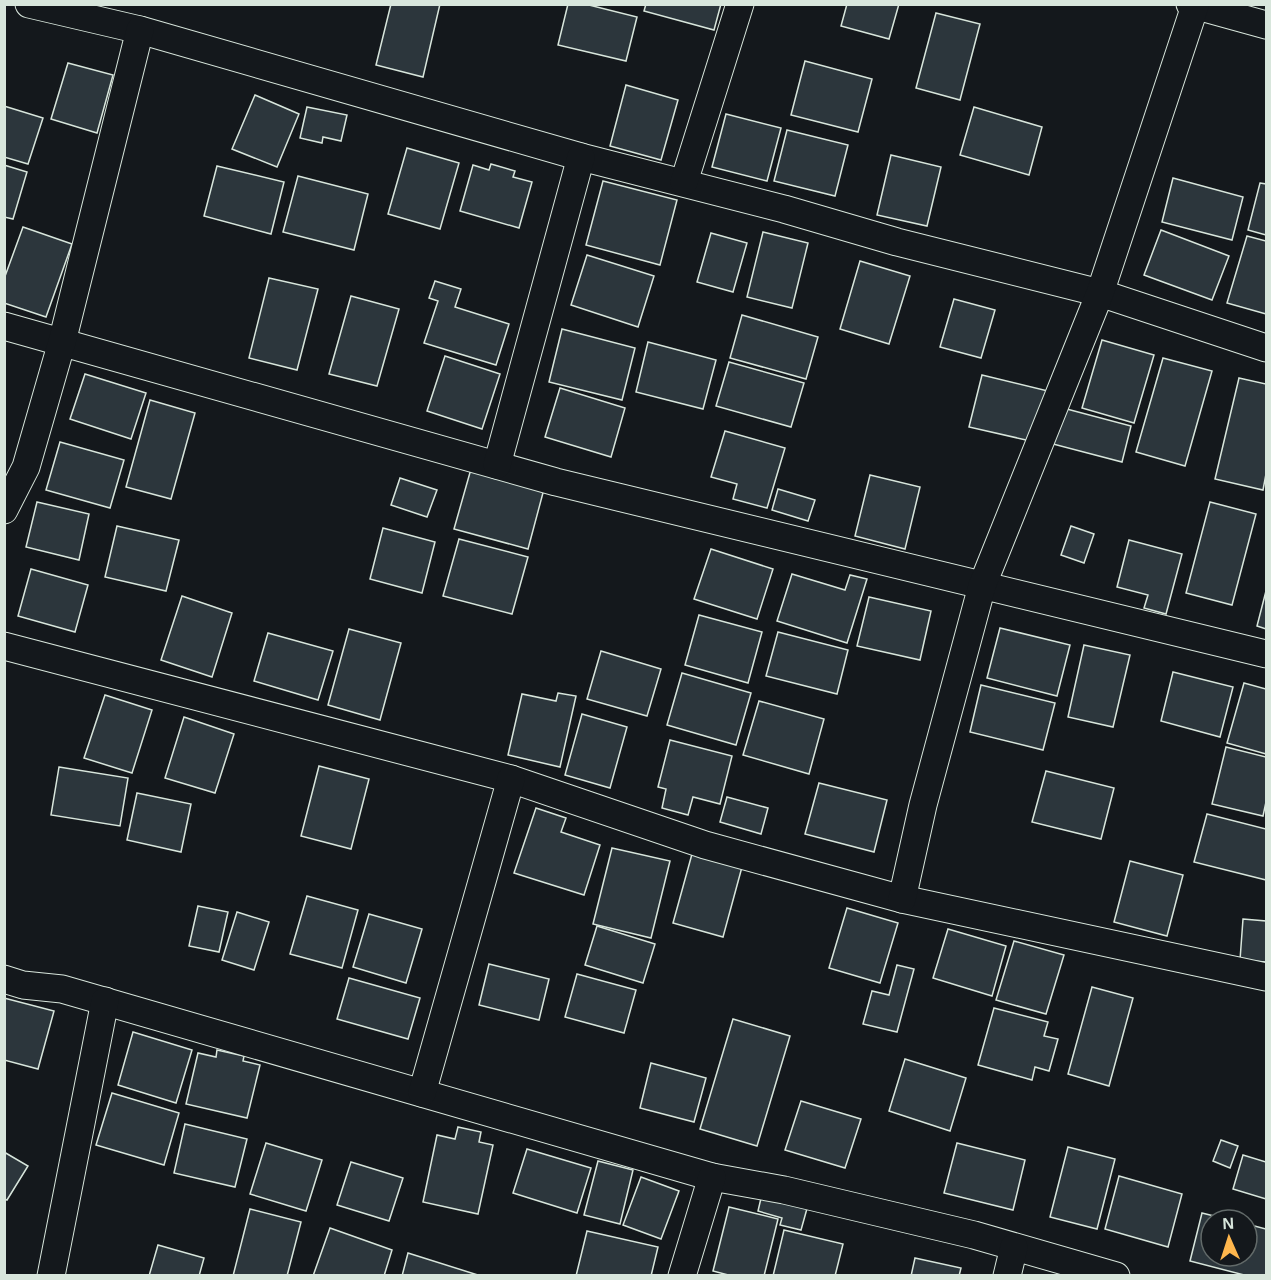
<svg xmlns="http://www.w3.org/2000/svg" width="1271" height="1280" font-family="Arial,sans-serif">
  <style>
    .building { fill: #2c363c; stroke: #d8e6dc; stroke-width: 1.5 }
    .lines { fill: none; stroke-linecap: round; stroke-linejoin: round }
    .street-casing { stroke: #d8e6dc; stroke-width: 29 }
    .street { stroke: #14181c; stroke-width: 27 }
  </style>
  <rect width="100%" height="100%" fill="#14181c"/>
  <!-- building -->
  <g class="building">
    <path d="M391,4H440L423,77L376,65Z"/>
    <path d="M568,4H585L637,17L626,61L558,45Z"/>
    <path d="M646,4H721L714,30L644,11Z"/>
    <path d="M847,4H899L889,39L841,26Z"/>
    <path d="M936,13L980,24L960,100L916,88Z"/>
    <path d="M805,61L872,79L858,132L791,115Z"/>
    <path d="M68,63L113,75L97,133L51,119Z"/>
    <path d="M626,85L678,100L661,160L610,146Z"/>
    <path d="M255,95L299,114L277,167L232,149Z"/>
    <path d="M4,106L43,118L28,164L4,157Z"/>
    <path d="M307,107L347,115L341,141L323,137L322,143L300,138Z"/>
    <path d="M974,107L1042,127L1029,175L960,155Z"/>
    <path d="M726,114L781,128L767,181L712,167Z"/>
    <path d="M787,130L848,145L835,196L774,181Z"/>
    <path d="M407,148L459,163L440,229L388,214Z"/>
    <path d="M891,155L941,167L927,226L877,215Z"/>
    <path d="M491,164L515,171L513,177L532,182L519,228L460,211L473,165L489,170Z"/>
    <path d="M4,165L27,172L13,219L4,217Z"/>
    <path d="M217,166L284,182L271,234L204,216Z"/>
    <path d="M298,176L368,194L354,250L283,232Z"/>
    <path d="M1173,178L1243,197L1232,240L1162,222Z"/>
    <path d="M603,181L677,200L660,265L586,245Z"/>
    <path d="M1260,183L1266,184V235L1248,230Z"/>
    <path d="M23,227L72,244L46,317L4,303V279Z"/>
    <path d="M1161,230L1229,256L1212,300L1144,275Z"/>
    <path d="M763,232L808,243L792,308L747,297Z"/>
    <path d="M711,233L747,243L733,292L697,282Z"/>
    <path d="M1247,236L1266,241V314L1227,303Z"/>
    <path d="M587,255L654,276L638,327L571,305Z"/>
    <path d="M860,261L910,276L889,344L840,329Z"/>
    <path d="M269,278L318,289L297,370L249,358Z"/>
    <path d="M435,281L461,289L455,307L509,324L496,365L424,343L438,301L429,298Z"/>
    <path d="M351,296L399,309L377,386L329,374Z"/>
    <path d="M954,299L995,310L981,358L940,347Z"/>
    <path d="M742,315L818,337L806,379L730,358Z"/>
    <path d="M562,329L635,348L622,400L549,382Z"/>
    <path d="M1102,340L1154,355L1134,423L1082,408Z"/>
    <path d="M648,342L716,360L703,409L636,392Z"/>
    <path d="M445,356L500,374L482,429L427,411Z"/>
    <path d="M1163,358L1212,371L1185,466L1136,452Z"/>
    <path d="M729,362L804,383L791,427L716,406Z"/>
    <path d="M85,374L146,393L131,439L70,419Z"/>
    <path d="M982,375L1048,391L1035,442L969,427Z"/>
    <path d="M1239,378L1266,384V474L1263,490L1215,479Z"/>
    <path d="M560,388L625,408L611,457L545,437Z"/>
    <path d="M150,400L195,413L171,499L126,487Z"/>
    <path d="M1063,408L1131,426L1122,462L1053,444Z"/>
    <path d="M725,431L785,448L767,508L733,499L737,484L711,477Z"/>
    <path d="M60,442L124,460L110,508L46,490Z"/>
    <path d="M471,469L544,489L528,549L454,529Z"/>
    <path d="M870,475L920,487L905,549L855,536Z"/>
    <path d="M400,478L437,490L427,517L391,505Z"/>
    <path d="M778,489L815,500L808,521L772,510Z"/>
    <path d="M37,502L89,514L79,560L26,547Z"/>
    <path d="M1210,502L1256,514L1232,605L1186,593Z"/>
    <path d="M117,526L179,540L166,591L105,577Z"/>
    <path d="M1071,526L1094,534L1084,563L1061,555Z"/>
    <path d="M383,528L435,542L422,593L370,579Z"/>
    <path d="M459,539L528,557L512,614L443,596Z"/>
    <path d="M1129,540L1182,554L1166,614L1144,608L1148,595L1117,587Z"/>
    <path d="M711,549L773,569L757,619L694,599Z"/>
    <path d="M31,569L88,585L75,632L18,616Z"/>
    <path d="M792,574L845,590L850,575L867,579L847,643L777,621Z"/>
    <path d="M1266,591V629L1257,626Z"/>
    <path d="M182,596L232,613L212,677L161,660Z"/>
    <path d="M869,597L931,611L920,660L857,646Z"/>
    <path d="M699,615L762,632L748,683L685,665Z"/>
    <path d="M1000,628L1070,645L1057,696L987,678Z"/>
    <path d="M349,629L401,643L380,720L328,705Z"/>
    <path d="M778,632L848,650L837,694L766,676Z"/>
    <path d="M268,633L333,651L318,700L254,681Z"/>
    <path d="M1084,645L1130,655L1113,727L1068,717Z"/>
    <path d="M601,651L661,669L647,716L587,699Z"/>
    <path d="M1173,672L1233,687L1220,737L1161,721Z"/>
    <path d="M682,673L751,693L736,745L667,725Z"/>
    <path d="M1244,683L1266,689V754L1227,743Z"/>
    <path d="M981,685L1055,703L1043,750L970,732Z"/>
    <path d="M558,693L576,696L560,767L508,755L522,694L556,701Z"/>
    <path d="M105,695L152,710L132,773L84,758Z"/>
    <path d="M759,701L824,719L809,774L743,755Z"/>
    <path d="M582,714L627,727L610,788L565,775Z"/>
    <path d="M184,717L234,734L215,793L165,778Z"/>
    <path d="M670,740L732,756L720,804L693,797L688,815L662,808L666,789L658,787Z"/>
    <path d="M1226,747L1266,757V802L1263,816L1212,804Z"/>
    <path d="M319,766L369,779L351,849L301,836Z"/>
    <path d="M59,767L128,778L120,826L51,815Z"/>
    <path d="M1046,771L1114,788L1101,839L1032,822Z"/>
    <path d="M819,783L887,800L874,852L805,834Z"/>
    <path d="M137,793L191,804L181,852L127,840Z"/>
    <path d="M727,797L768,808L761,834L720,822Z"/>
    <path d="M536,808L566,818L561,832L600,845L584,895L514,873Z"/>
    <path d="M1207,814L1266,829V880L1194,862Z"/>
    <path d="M612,848L670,861L651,938L593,924Z"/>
    <path d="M692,854L742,867L723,937L673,923Z"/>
    <path d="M1130,861L1183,875L1167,936L1114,922Z"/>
    <path d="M307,896L358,910L342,968L290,954Z"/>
    <path d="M198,906L228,912L219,952L189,946Z"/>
    <path d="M847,908L898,923L880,983L829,968Z"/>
    <path d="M237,912L269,922L254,970L222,960Z"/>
    <path d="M369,914L422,929L406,983L353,967Z"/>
    <path d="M1243,919L1266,921V962L1240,960Z"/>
    <path d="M597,926L655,944L643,983L585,965Z"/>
    <path d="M948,929L1006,946L992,996L933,978Z"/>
    <path d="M1014,941L1064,955L1046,1014L996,1000Z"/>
    <path d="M489,964L549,979L539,1020L479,1005Z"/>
    <path d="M897,965L914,969L897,1032L863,1024L872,991L889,995Z"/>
    <path d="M577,974L636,990L624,1033L565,1017Z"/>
    <path d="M349,978L420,998L408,1039L337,1019Z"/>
    <path d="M1092,987L1133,998L1109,1086L1068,1074Z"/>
    <path d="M4,998L54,1011L38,1069L4,1060Z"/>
    <path d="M994,1008L1048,1022L1044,1036L1058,1039L1049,1071L1035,1067L1032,1080L978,1065Z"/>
    <path d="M733,1019L790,1036L757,1146L700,1129Z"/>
    <path d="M133,1032L192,1050L176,1103L118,1085Z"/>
    <path d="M217,1050L244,1056L243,1061L260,1065L247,1118L186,1104L198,1053L216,1057Z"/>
    <path d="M905,1059L966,1078L950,1131L889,1111Z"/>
    <path d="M651,1063L706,1078L694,1122L640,1108Z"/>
    <path d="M112,1093L179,1113L164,1165L96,1145Z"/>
    <path d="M801,1101L861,1119L845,1168L785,1150Z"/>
    <path d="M185,1124L247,1139L235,1187L174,1173Z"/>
    <path d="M458,1127L481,1132L479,1142L493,1145L478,1214L423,1202L437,1135L455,1139Z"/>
    <path d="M1221,1140L1238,1146L1230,1168L1213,1161Z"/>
    <path d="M266,1143L322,1160L306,1211L250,1194Z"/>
    <path d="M957,1143L1025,1160L1013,1210L944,1193Z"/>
    <path d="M1068,1147L1115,1159L1097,1229L1050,1217Z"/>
    <path d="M527,1149L591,1168L577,1213L513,1193Z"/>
    <path d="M4,1152L28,1166L7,1200L4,1199Z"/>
    <path d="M1243,1155L1266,1162V1199L1233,1189Z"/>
    <path d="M598,1161L633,1170L620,1224L584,1215Z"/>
    <path d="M351,1162L403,1178L389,1221L337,1205Z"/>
    <path d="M1119,1176L1182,1194L1168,1247L1105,1229Z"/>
    <path d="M641,1177L679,1191L661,1239L623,1225Z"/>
    <path d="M762,1194L808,1205L801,1230L780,1225L782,1218L758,1211Z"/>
    <path d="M729,1207L778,1219L764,1276H732L713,1271Z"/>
    <path d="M250,1209L301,1222L287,1276H233Z"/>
    <path d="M1202,1213L1230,1220H1211V1256H1247V1224L1266,1229V1276H1248L1190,1261Z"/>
    <path d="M330,1228L392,1250L384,1276H313Z"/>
    <path d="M784,1230L843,1244L835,1276H773Z"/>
    <path d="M587,1231L658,1247L651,1276H576Z"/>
    <path d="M158,1245L204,1258L199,1276H149Z"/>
    <path d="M408,1253L481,1276H402Z"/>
    <path d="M915,1258L961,1268L959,1276H911Z"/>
  </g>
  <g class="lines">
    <defs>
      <g id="street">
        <path d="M29,4L140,30L581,157L784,209L897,242L1100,293L1266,348"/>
        <path d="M1190,4L1266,25"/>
        <path d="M684,182L740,4"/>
        <path d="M4,326L556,482L1266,654"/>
        <path d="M497,465L581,157"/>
        <path d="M4,510L26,467L62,342L140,30"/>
        <path d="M4,646L511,779L705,845L902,899L1266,977"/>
        <path d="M902,899L923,805L982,586L1100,293L1195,6"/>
        <path d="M4,979L23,985L62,989L712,1177L784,1190L974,1235L1116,1276"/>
        <path d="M422,1093L511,779"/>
        <path d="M51,1276L105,1001"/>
        <path d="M682,1276L712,1177"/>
        <path d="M1007,1276L1014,1247"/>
      </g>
    </defs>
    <!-- street casing -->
    <use href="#street" class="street-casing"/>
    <!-- street -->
    <use href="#street" class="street"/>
  </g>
  <!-- border -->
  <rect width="1271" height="1280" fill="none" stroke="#d8e6dc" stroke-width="12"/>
  <!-- north arrow -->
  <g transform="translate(1229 1238) rotate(357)"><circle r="28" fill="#14181c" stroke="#626a69" stroke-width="1.5"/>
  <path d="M0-4.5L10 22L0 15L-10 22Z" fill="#ffb74d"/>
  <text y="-9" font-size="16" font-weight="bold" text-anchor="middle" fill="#d8e6dc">N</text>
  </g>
</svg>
